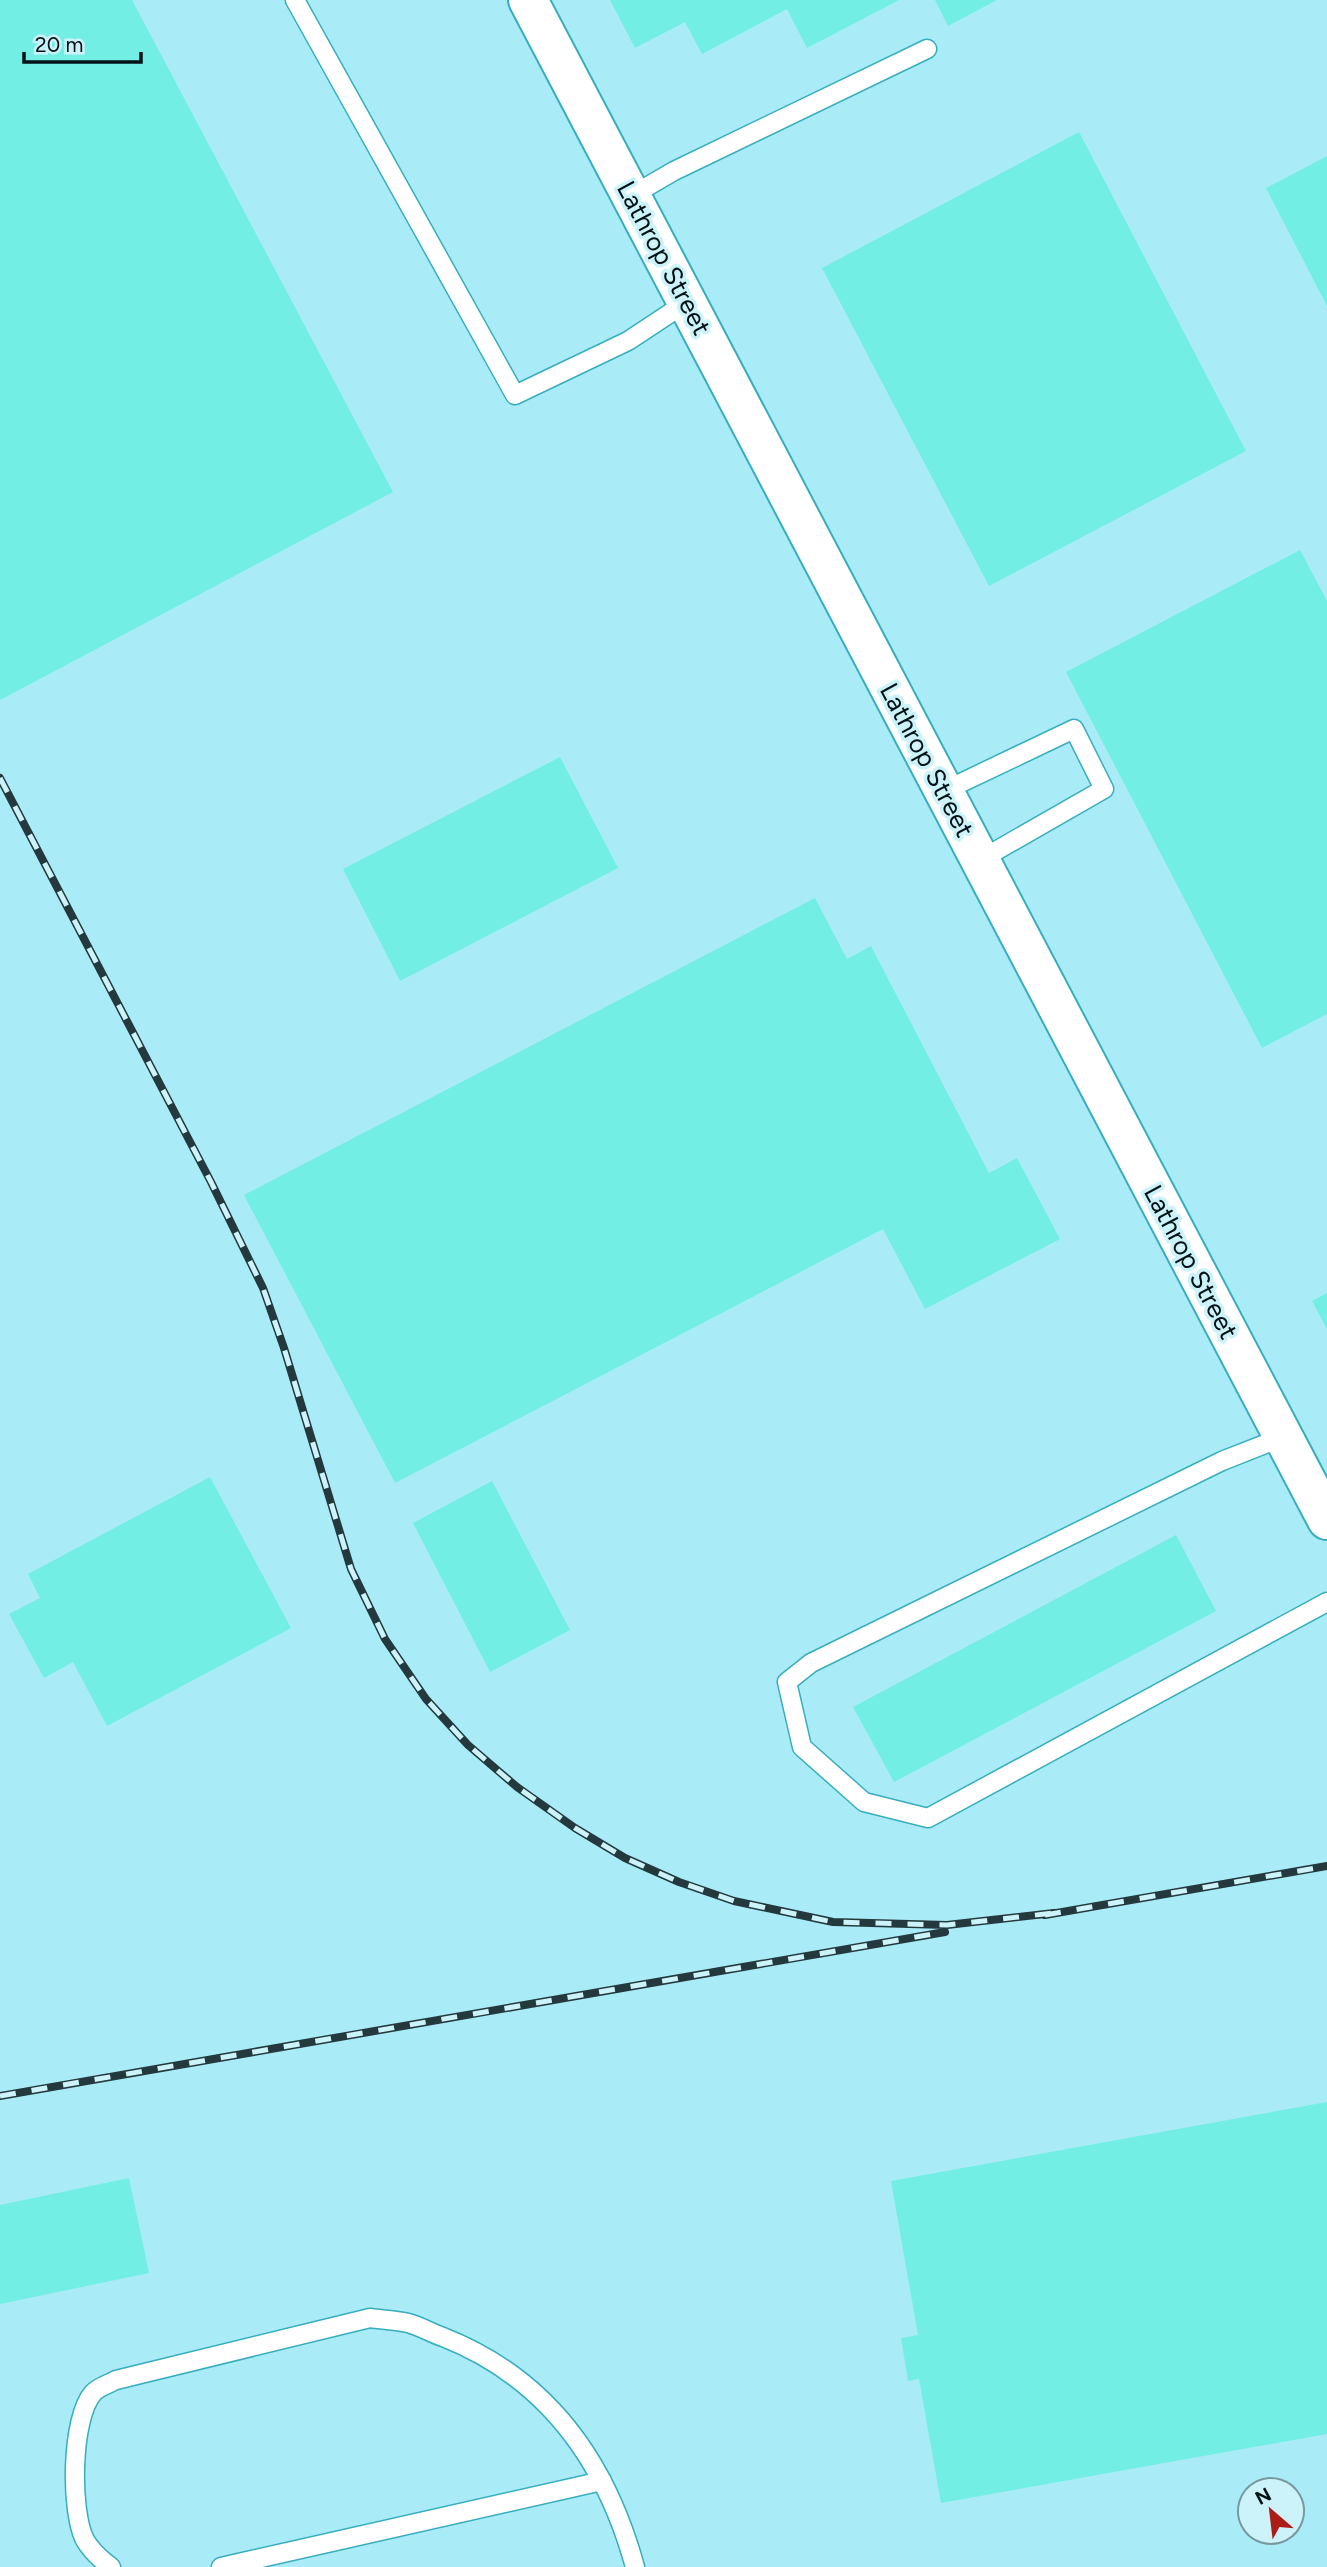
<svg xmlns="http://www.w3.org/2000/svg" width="1327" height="2567" font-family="Figtree,sans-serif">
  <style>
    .built { fill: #a9ecf7; fill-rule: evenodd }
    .building { fill: #73eee4 }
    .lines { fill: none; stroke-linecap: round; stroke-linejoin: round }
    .service-casing { stroke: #37aebe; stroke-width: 21 }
    .tertiary-casing { stroke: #37aebe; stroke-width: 42 }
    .service { stroke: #fff; stroke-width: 18 }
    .tertiary { stroke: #fff; stroke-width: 38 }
    .rail-casing { stroke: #23393d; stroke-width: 8 }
    .rail { stroke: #cbf3f9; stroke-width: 5; stroke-dasharray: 16; stroke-linecap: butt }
    .labels { text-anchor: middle; stroke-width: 7; stroke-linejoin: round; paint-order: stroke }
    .street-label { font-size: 26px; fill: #001216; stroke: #cbf3f9 }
  </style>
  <rect width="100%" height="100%" fill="#cbf3f9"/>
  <!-- built -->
  <path class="built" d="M0,0H1327V2567H0ZM1250,2490H1292V2532H1250Z"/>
  <!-- building -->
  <g class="building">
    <path d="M0,0H132L393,492L0,700Z"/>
    <path d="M610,0H899L807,48L787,9L702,54L685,22L635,48Z"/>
    <path d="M935,0H997L948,26Z"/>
    <path d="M1079,132L1246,451L989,586L822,268Z"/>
    <path d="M1327,156V306L1266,188Z"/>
    <path d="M1300,550L1327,601V1014L1262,1048L1066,672Z"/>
    <path d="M560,757L618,868L400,981L343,869Z"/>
    <path d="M815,898L847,959L871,946L989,1173L1017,1158L1060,1239L925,1309L883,1229L395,1483L244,1195Z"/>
    <path d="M1327,1293V1329L1312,1301Z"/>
    <path d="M210,1477L291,1628L107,1726L73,1662L44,1678L9,1614L40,1598L28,1574Z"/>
    <path d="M492,1481L570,1630L490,1672L413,1523Z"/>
    <path d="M1176,1535L1216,1611L894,1782L853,1707Z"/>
    <path d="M1327,2102V2434L941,2503L919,2379L908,2381L901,2338L918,2335L891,2181Z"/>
    <path d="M129,2178L149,2273L0,2304V2205Z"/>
  </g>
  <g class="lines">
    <defs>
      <g id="service">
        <path d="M295,0L515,395L628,341L687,302"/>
        <path d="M631,196L674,171L927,49"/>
        <path d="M944,791L1074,729L1104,789L980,860"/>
        <path d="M1283,1437L1222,1461L811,1663L787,1682L802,1747L864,1802L928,1818L1327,1602"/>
        <path d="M111,2567C100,2559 92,2552 85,2540C70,2511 71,2418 93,2393C98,2387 109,2384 116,2380L370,2318C383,2320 396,2320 408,2323C420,2326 431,2333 443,2337C547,2378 606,2461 635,2567"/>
        <path d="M221,2567L602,2481"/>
      </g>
      <path id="tertiary" d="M528,0L1327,1520"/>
    </defs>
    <!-- service casing -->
    <use href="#service" class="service-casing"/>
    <!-- tertiary casing -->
    <use href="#tertiary" class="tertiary-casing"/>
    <!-- service -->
    <use href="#service" class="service"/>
    <!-- tertiary -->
    <use href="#tertiary" class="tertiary"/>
    <defs>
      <g id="rail">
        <path d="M0,778L211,1182L263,1288L284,1348L351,1569L385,1639L426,1699L468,1745L517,1787L575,1828L625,1858L679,1882L734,1901L833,1922L947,1925L1054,1913"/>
        <path d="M1045,1915L1327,1866"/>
        <path d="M0,2096L945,1932"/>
      </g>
    </defs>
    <!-- rail casing -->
    <use href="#rail" class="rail-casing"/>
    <!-- rail -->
    <use href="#rail" class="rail"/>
  </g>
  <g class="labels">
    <!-- street labels -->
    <g class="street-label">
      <text transform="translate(664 258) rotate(62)" y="9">Lathrop Street</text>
      <text transform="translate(927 760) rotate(62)" y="9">Lathrop Street</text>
      <text transform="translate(1191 1262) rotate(62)" y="9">Lathrop Street</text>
    </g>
  </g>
  <!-- north arrow -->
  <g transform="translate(1271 2511) rotate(332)"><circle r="33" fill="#cbf3f9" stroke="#7a999e" stroke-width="2"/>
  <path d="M0-5L12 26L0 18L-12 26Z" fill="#ad1d18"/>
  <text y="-10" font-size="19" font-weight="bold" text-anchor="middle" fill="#001216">N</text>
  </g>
  <!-- scale -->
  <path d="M24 52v10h117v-10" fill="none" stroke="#001216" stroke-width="3.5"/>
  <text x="35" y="52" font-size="21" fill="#001216" stroke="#cbf3f9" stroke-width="5" paint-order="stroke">20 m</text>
</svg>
